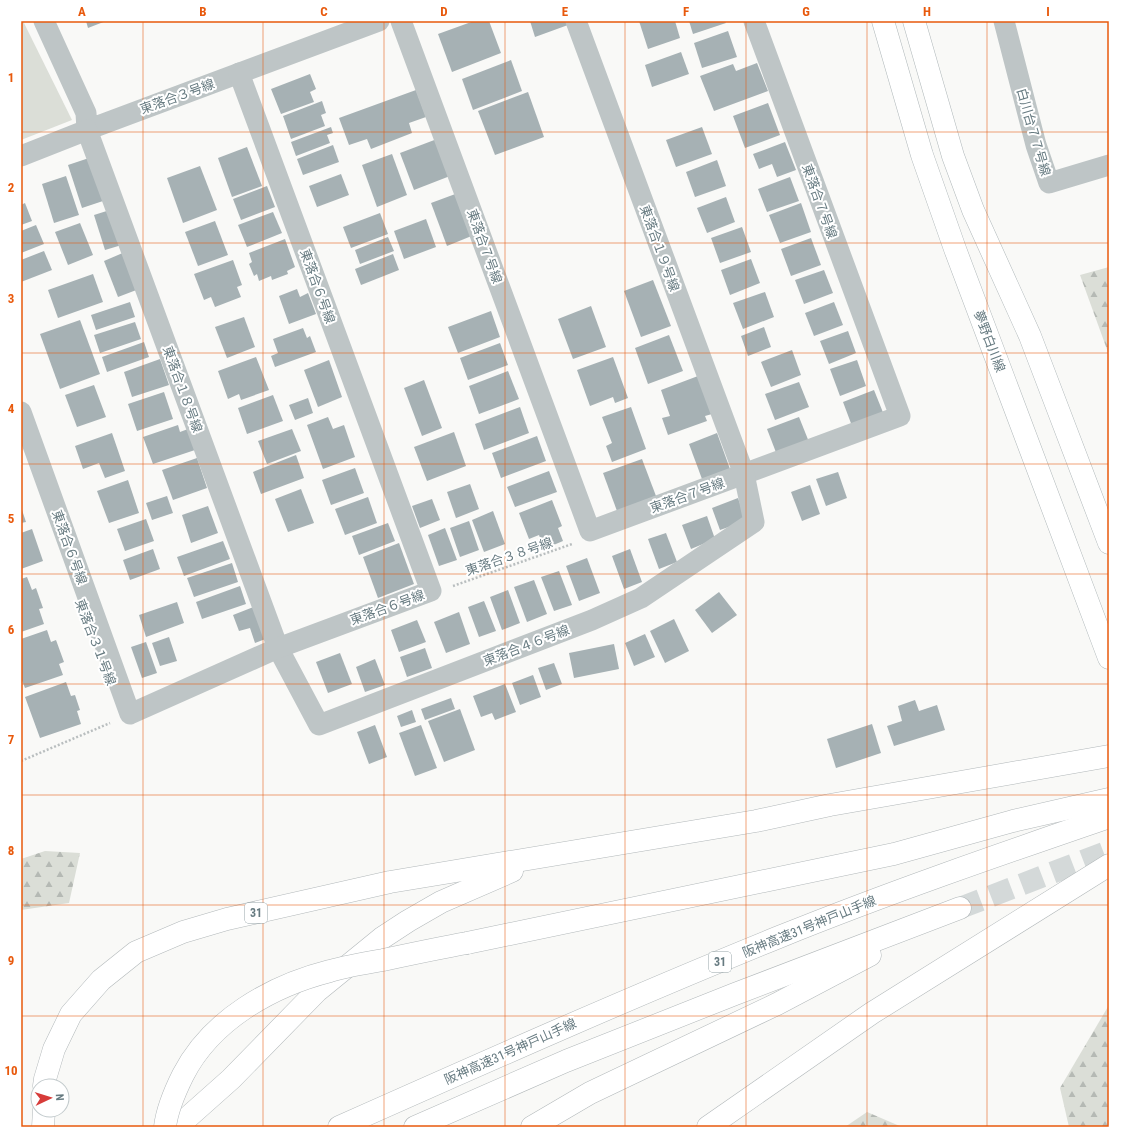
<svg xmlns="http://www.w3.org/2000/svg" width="1130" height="1148" font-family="'Roboto Condensed','Noto Sans JP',sans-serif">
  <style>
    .forest { fill: url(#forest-firs) }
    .park { fill: #dbded7 }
    .building { fill: #a6b1b4 }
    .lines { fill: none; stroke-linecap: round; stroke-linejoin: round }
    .highway-tunnel { stroke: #d4d9d9; stroke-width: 22; stroke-dasharray: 22 11; stroke-linecap: butt }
    .secondary-casing { stroke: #b1b9bb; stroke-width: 23 }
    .highway-casing { stroke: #b2b8ba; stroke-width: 23 }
    .path { stroke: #b9bebf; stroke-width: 2.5; stroke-dasharray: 2 2; stroke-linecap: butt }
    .street { stroke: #bec5c6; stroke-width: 21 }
    .secondary { stroke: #fff; stroke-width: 22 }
    .highway { stroke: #fff; stroke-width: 22 }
    .highway-bridge-casing { stroke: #b2b8ba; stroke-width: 23; stroke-linecap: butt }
    .highway-bridge { stroke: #fff; stroke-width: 22 }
    .grid { fill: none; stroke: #e8590c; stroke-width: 1; stroke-opacity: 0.55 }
    .labels { text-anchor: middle; stroke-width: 4; stroke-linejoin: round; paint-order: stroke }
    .shield { fill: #fff; stroke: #94a2a6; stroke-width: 1 }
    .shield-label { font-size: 12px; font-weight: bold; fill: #667a80 }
    .street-label { font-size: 13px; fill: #667a80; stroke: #fff }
    .neatline { fill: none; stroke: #e8590c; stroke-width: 1.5 }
    .grid-label { font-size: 13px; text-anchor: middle; font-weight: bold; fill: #e8590c }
  </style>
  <defs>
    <pattern id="forest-firs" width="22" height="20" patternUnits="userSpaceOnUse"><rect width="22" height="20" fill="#dbded7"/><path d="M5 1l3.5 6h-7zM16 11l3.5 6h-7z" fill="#b5b9b4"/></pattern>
  </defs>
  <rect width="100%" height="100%" fill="#f9f9f7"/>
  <!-- forest -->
  <g class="forest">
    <path d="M1109,267V355L1080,275Z"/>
    <path d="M45,851L80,853L69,903L21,910V859Z"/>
    <path d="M1109,1005V1127H1069L1060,1088Z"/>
    <path d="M867,1112L902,1127H845Z"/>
  </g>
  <!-- park -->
  <path class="park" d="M21,21H23L72,120L21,140Z"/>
  <!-- building -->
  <g class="building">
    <path d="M86,21H106L88,28Z"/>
    <path d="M474,21H489L501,53L452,72L438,34Z"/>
    <path d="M530,21H567L568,25L535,37Z"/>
    <path d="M639,21H675L680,38L648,49Z"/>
    <path d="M689,21H725L726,23L693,34Z"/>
    <path d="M728,31L737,57L702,68L694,43Z"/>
    <path d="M681,52L689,74L652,87L645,65Z"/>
    <path d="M511,60L522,91L473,110L462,79Z"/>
    <path d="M757,63L768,91L714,111L700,76L733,64L736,71Z"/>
    <path d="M310,74L316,89L310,92L314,102L281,114L271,89Z"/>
    <path d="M416,90L426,117L409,123L412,133L371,149L367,139L349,145L339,118Z"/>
    <path d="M528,92L544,137L495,155L478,111Z"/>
    <path d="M322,101L326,113L321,115L325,126L291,139L283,116Z"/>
    <path d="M768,103L780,135L745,148L733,116Z"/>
    <path d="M331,127L333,133L327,135L330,143L296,156L291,142Z"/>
    <path d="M702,127L712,154L676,167L666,140Z"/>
    <path d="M437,139L450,176L414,190L400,153Z"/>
    <path d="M785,142L796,170L777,177L772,164L759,169L753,154Z"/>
    <path d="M333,145L339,162L303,175L297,159Z"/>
    <path d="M247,147L262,186L232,197L218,158Z"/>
    <path d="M392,154L407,195L377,207L362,165Z"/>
    <path d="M92,157L106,200L82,208L68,165Z"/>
    <path d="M717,160L726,186L695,197L686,172Z"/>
    <path d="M200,166L217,210L183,223L167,178Z"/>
    <path d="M341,174L349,195L317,207L309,186Z"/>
    <path d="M66,176L79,215L54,223L42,184Z"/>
    <path d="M790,177L799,201L767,212L758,189Z"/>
    <path d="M267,186L275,207L241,220L233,199Z"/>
    <path d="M458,193L474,235L447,246L431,203Z"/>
    <path d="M726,197L735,222L707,233L697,208Z"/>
    <path d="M25,203L32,221L21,225V205Z"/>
    <path d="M801,203L811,232L780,243L769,215Z"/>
    <path d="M113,209L125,244L105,250L94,215Z"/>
    <path d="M273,212L282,233L247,247L238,225Z"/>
    <path d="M380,213L388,234L351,248L343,227Z"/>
    <path d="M426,219L436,247L404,259L394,231Z"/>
    <path d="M215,221L228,255L198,266L185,232Z"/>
    <path d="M80,223L93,255L68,265L55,232Z"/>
    <path d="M36,225L44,244L21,253V231Z"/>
    <path d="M742,227L751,252L720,263L711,238Z"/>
    <path d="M388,237L394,251L360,264L355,250Z"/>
    <path d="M811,238L821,265L791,276L781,249Z"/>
    <path d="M285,239L295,267L287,271L288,274L272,280L271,276L259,281L257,274L254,276L249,264L252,262L249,253Z"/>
    <path d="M44,251L52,270L21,282V260Z"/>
    <path d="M125,252L139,289L118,297L104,261Z"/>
    <path d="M393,254L399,270L361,285L355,269Z"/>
    <path d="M751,259L760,283L730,295L721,270Z"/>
    <path d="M233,260L242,285L237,287L241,297L215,307L211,297L204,300L194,274Z"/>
    <path d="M824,270L833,293L804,304L795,280Z"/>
    <path d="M93,274L103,302L58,318L48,290Z"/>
    <path d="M653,280L671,326L641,337L624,291Z"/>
    <path d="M297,289L300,297L308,293L316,314L289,324L279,296Z"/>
    <path d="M765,292L774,317L743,329L733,303Z"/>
    <path d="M130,302L135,317L96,330L91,315Z"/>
    <path d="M834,302L843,325L814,336L805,313Z"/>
    <path d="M591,306L606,347L573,359L558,319Z"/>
    <path d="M491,311L500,337L458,353L448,327Z"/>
    <path d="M244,317L255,347L227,358L215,327Z"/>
    <path d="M80,320L100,374L60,389L40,334Z"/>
    <path d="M135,322L141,339L100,353L94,335Z"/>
    <path d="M764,327L771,347L748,356L741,336Z"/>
    <path d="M303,328L307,338L310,336L316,352L275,367L271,356L278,353L273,339Z"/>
    <path d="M848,331L856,353L829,364L820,341Z"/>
    <path d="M669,335L683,371L648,384L635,348Z"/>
    <path d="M144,342L149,357L107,372L102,357Z"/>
    <path d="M500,343L508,365L468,380L460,358Z"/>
    <path d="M792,350L801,375L771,387L761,362Z"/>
    <path d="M256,357L269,390L241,400L239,394L228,399L218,371Z"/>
    <path d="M613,357L628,398L615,403L613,397L590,406L577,370Z"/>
    <path d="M160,359L169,385L132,397L124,372Z"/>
    <path d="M329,360L342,397L318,407L304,370Z"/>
    <path d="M857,360L866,386L840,396L830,369Z"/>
    <path d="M508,371L519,399L479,414L469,386Z"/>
    <path d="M698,376L712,414L705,416L707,421L668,435L662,418L670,416L661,390Z"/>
    <path d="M424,380L442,428L422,436L404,388Z"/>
    <path d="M799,382L809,407L775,420L765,394Z"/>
    <path d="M94,385L106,417L77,427L65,395Z"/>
    <path d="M874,390L884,415L852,426L843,402Z"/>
    <path d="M164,392L173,419L137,431L128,404Z"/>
    <path d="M273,395L283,421L247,434L238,408Z"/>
    <path d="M308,398L313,413L295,420L289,405Z"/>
    <path d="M520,407L529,433L484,450L475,424Z"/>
    <path d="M631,407L646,449L612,462L606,446L612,443L602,417Z"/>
    <path d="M328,417L333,429L344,425L355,457L323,469L307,425Z"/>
    <path d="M799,417L809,442L777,455L767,429Z"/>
    <path d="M178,425L180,432L188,429L195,450L153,464L143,437Z"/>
    <path d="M292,429L301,451L267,464L258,441Z"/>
    <path d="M454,432L466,466L427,481L414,447Z"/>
    <path d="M112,433L125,471L105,478L99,463L83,469L75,446Z"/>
    <path d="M717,433L730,469L702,479L689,444Z"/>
    <path d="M537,436L546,461L501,478L492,453Z"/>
    <path d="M296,455L304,478L261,494L253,472Z"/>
    <path d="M197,458L207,488L173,500L162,470Z"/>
    <path d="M642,459L656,496L617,511L603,473Z"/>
    <path d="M355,468L364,493L331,505L322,480Z"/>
    <path d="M549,471L557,492L515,507L507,487Z"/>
    <path d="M838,472L847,498L826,506L816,479Z"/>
    <path d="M128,480L139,513L109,523L97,491Z"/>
    <path d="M470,484L479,509L456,518L447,492Z"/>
    <path d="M810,485L820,514L802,521L791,492Z"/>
    <path d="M301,489L314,523L288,532L275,499Z"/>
    <path d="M167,496L173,513L152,520L146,503Z"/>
    <path d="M368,497L377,523L345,535L335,509Z"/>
    <path d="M738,498L746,521L720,530L712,508Z"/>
    <path d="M432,499L440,520L420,528L412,506Z"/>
    <path d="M552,500L562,526L558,528L563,541L544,549L539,535L529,539L519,513Z"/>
    <path d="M208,506L218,533L191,543L182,515Z"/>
    <path d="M21,507L26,522L21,523Z"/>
    <path d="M493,511L505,544L484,552L472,520Z"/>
    <path d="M707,516L715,539L691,549L682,525Z"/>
    <path d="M146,519L154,541L125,551L117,529Z"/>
    <path d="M469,521L479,550L460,557L450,528Z"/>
    <path d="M388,523L395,541L359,555L352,536Z"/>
    <path d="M445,528L457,560L439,566L428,535Z"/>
    <path d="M32,529L43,561L21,569V533Z"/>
    <path d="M666,533L677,562L659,569L648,539Z"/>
    <path d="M223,541L230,559L184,576L177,557Z"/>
    <path d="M399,543L414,584L378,598L363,557Z"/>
    <path d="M153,549L160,569L130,580L123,560Z"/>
    <path d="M630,549L642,582L624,589L612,556Z"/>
    <path d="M587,558L600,593L579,601L566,566Z"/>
    <path d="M232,563L238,582L194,597L187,578Z"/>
    <path d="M559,571L572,605L554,611L541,577Z"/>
    <path d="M27,577L32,590L36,588L43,608L39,609L44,624L21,632V579Z"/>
    <path d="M534,580L547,614L527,622L514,587Z"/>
    <path d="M240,586L246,604L202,619L196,602Z"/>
    <path d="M508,590L520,623L502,630L490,597Z"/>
    <path d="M719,592L737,615L712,633L695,610Z"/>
    <path d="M484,601L496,631L479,637L468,607Z"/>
    <path d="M177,602L184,623L146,637L139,615Z"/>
    <path d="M256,606L268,638L255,643L250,628L239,631L233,615Z"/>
    <path d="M459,612L470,644L446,653L434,622Z"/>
    <path d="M674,619L689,651L665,663L650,631Z"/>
    <path d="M417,620L426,642L399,652L391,630Z"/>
    <path d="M47,630L51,642L56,640L64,662L59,664L63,675L25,688L21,678V639Z"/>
    <path d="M645,634L655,657L634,666L625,643Z"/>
    <path d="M169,637L177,661L160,666L152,643Z"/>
    <path d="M146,642L157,673L142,678L131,647Z"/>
    <path d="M614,644L619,669L574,678L569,653Z"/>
    <path d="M425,648L432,668L407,677L400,657Z"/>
    <path d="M340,653L352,684L328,693L316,662Z"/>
    <path d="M375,659L385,685L365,692L356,667Z"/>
    <path d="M554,663L562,684L546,690L538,668Z"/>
    <path d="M533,675L541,697L520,705L512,683Z"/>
    <path d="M66,682L71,696L75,695L80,710L77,711L81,724L40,738L25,697Z"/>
    <path d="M505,684L516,712L495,720L492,713L481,717L473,696Z"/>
    <path d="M451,698L455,709L425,720L421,709Z"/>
    <path d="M915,700L919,711L937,705L945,730L894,746L887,726L902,721L898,706Z"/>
    <path d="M460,709L475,750L444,762L428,721Z"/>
    <path d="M412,710L416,722L401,727L397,716Z"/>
    <path d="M872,724L881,753L836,768L827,739Z"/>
    <path d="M375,725L387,757L369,764L357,732Z"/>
    <path d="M421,725L437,768L415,776L399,733Z"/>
  </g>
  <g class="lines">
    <!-- highway-tunnel -->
    <path class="highway-tunnel" d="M960,908L1109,851"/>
    <defs>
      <g id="secondary">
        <path d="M883,21L922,155L955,249L1109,658"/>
        <path d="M914,21L953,156L973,210L1030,336L1109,543"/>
      </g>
      <g id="highway">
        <path d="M467,943L894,854L1013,821L1109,799"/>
        <path d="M44,1086L45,1079L54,1049L71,1014L101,980L136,952L183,932L227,919L390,882L756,821L830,805L1109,756"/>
        <path d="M43,1127L44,1110"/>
        <path d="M177,1127L231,1079L317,991L382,938L408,921L441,902L512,871"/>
        <path d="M339,1127C485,1062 631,997 779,937C888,893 998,855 1109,817"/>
        <path d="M415,1127L566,1061L735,994L960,908"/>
        <path d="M532,1127L590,1093L777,1004L870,955"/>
        <path d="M708,1127L872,1013L1109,865"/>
      </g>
    </defs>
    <!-- secondary casing -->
    <use href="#secondary" class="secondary-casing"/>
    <!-- highway casing -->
    <use href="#highway" class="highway-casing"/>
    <!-- path -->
    <g class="path">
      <path d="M453,586L572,544"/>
      <path d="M21,761L110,723"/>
    </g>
    <!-- street -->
    <g class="street">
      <path d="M44,21L86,113L87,130L379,21"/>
      <path d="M401,21L590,531L900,416L754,21"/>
      <path d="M1004,21L1036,145L1049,183L1109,165"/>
      <path d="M21,156L87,130L278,648L319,725L592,620L641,598L754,522L744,474L576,21"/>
      <path d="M21,412L130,714L278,648L431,591L239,73"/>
    </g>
    <!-- secondary -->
    <use href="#secondary" class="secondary"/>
    <!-- highway -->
    <use href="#highway" class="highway"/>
    <defs>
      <path id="highway-bridge" d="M165,1127C167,1110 175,1091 183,1075C211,1020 271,986 330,971C347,966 365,963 383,960C411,954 439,948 467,943"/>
    </defs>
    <!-- highway-bridge casing -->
    <use href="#highway-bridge" class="highway-bridge-casing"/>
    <!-- highway-bridge -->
    <use href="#highway-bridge" class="highway-bridge"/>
  </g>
  <!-- grid -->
  <path class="grid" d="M143,21V1127M263,21V1127M384,21V1127M505,21V1127M625,21V1127M746,21V1127M867,21V1127M987,21V1127M21,132H1109M21,243H1109M21,353H1109M21,464H1109M21,574H1109M21,684H1109M21,795H1109M21,905H1109M21,1016H1109"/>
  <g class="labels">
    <!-- shield labels -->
    <g class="shield">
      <rect x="245" y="903" width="22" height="20" rx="3"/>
      <rect x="709" y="952" width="22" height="20" rx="3"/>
    </g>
    <g class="shield-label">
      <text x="256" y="917">31</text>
      <text x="720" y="966">31</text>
    </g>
    <!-- street labels -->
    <g class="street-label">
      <text transform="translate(177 96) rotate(-20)" y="5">東落合３号線</text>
      <text transform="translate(1034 132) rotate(74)" y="5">白川台７７号線</text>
      <text transform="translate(820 201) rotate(70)" y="5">東落合７号線</text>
      <text transform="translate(485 246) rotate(70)" y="5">東落合７号線</text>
      <text transform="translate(660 248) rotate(70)" y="5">東落合１９号線</text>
      <text transform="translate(318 286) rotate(70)" y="5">東落合６号線</text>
      <text transform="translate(990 341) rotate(69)" y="5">夢野白川線</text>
      <text transform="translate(183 389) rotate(70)" y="5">東落合１８号線</text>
      <text transform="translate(687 495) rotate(-20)" y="5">東落合７号線</text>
      <text transform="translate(70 547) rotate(70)" y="5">東落合６号線</text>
      <text transform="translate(509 556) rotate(-19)" y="5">東落合３８号線</text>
      <text transform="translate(387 607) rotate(-20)" y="5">東落合６号線</text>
      <text transform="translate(96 642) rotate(69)" y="5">東落合３１号線</text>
      <text transform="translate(526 645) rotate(-21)" y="5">東落合４６号線</text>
      <text transform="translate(809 926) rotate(-22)" y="5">阪神高速31号神戸山手線</text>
      <text transform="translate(510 1051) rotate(-24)" y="5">阪神高速31号神戸山手線</text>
    </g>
  </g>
  <!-- border -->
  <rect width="1130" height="1148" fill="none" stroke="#ffffff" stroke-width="44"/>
  <!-- north arrow -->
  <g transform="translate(50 1098) rotate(86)"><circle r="19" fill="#ffffff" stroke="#c2cacc"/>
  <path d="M0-3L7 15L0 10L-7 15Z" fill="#d73b39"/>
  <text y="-6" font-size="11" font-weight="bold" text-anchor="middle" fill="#667a80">N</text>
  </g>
  <rect x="22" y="22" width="1086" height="1104" class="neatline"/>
  <g class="grid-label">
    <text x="82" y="16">A</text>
    <text x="203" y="16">B</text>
    <text x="324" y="16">C</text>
    <text x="444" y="16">D</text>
    <text x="565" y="16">E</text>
    <text x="686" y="16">F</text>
    <text x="806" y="16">G</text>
    <text x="927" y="16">H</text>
    <text x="1048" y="16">I</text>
    <text x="11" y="82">1</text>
    <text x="11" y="192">2</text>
    <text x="11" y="303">3</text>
    <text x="11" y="413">4</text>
    <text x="11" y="523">5</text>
    <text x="11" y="634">6</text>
    <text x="11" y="744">7</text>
    <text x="11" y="855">8</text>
    <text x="11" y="965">9</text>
    <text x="11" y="1075">10</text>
  </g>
</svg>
